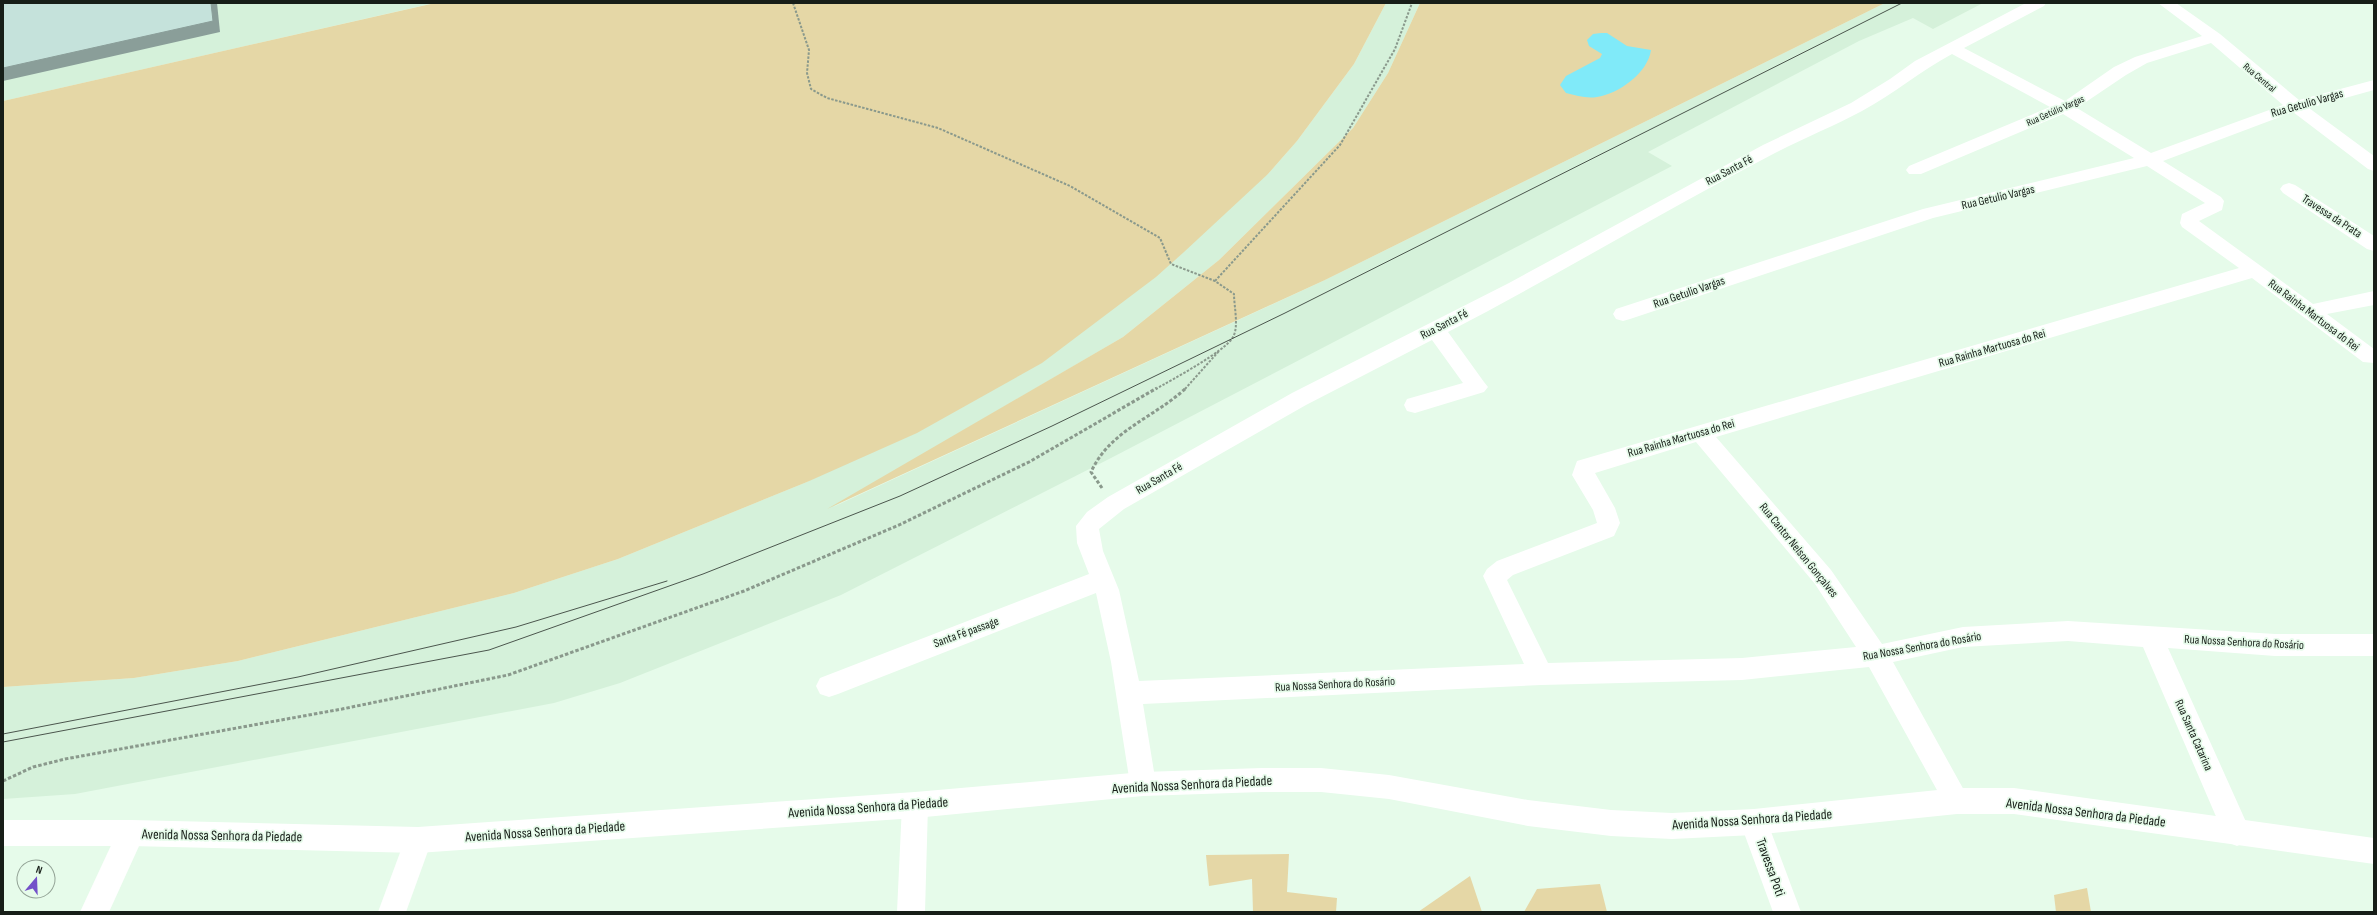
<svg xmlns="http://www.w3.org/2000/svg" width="2377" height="915" font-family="'Sofia Sans Condensed',sans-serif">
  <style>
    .built { fill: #d5f1da }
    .green { fill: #e5d7a6 }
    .water { fill: #80eaf9 }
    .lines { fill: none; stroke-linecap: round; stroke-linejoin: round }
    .path-far1 { stroke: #8a998c; stroke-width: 2; stroke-dasharray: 2.5 1.5; stroke-linecap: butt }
    .path { stroke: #8a998c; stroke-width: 3; stroke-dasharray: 3.5 2; stroke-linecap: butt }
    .street { fill: #fff; fill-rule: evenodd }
    .secondary { fill: #fff; fill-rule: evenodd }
    .tram { stroke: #4b564d; stroke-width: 1 }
    .shaded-wall { fill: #8a9e99 }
    .building { fill: #c5e2db; stroke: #8a9e99 }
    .labels { text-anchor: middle; stroke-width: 3.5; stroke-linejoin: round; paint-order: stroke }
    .far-street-label { font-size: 10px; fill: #171e18; stroke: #e6fbea }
    .street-label { font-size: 12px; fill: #171e18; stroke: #e6fbea }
    .near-street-label { font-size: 14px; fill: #171e18; stroke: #e6fbea }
  </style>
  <rect width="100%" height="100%" fill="#e6fbea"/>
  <!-- built -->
  <g class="built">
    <path d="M3,3H434L3,101Z"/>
    <path d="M1386,3H1420L1388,73L1353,128L1219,260L1123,337L833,507L1325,280L1885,3H1983L1933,29L1913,18L1859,41L1648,152L1672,166L1111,458L841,595L620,683L554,703L75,794L3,799V687L134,678L238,661L514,593L618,559L807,482L1268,174L1297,141L1354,64Z"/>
  </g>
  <!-- green -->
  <g class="green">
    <path d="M435,3H1386L1354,64L1297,141L1268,174L1184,252L1156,277L1042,363L917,433L807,482L618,559L514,593L238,661L134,678L3,687V101Z"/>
    <path d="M1420,3H1885L1325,280L827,509L1123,337L1219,260L1353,128L1388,73Z"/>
    <path d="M1289,854L1287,892L1337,898L1336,912H1253L1252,879L1209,886L1206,855Z"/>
    <path d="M1470,876L1482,912H1418Z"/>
    <path d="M1600,884L1607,912H1524L1537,889Z"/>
    <path d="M2087,888L2091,912H2056L2054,895Z"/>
  </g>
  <!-- water -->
  <path class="water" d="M1601,33H1607L1627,46L1651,50C1648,73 1618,94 1597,97C1586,99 1576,95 1566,93L1560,85L1566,76L1600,58L1602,54L1589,46L1587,40L1593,34Z"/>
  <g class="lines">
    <!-- path-far1 -->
    <g class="path-far1">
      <path d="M793,3L809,50L807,73L811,89L827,98L938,128L1070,186L1160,238L1171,264L1215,281L1234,294C1234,306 1239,327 1233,337C1226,351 1171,380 1156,389"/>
      <path d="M1215,281L1340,145L1395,49L1412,3"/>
      <path d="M1185,389L1219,351"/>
    </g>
    <!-- path -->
    <g class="path">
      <path d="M1102,488L1091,472C1110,430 1154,418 1186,388"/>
      <path d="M3,781L33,767L65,759L342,709L508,675L744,591L899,525L1029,462L1157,388"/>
    </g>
    <!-- street -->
    <g class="street">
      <path d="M2026,3H2046L2044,6L1964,48L2065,101L2114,67L2135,57L2202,36L2158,3H2176L2220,34L2299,100L2374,80V90L2309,108L2374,156V171L2368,169L2293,112L2163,161L2221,197L2224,201L2222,210L2199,221L2313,304L2374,291V305L2327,314L2374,349V363L2363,362L2252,278L1716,437L1831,570L1882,644L1963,627L2068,621L2275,634H2374V656H2275L2168,648L2251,833L2247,842L2237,846L2227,842L2143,647L2068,641L1963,647L1893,662L1970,801L1966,810L1957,814L1948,810L1869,667L1742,680L1541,685L1143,704L1156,784L1152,793L1143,796L1134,793L1130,784L1111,662L1096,593L838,694L829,697L820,694L816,686L820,678L1089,574L1077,543L1076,526L1087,512L1108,497L1292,393L1509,283L1763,145L1851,103L1890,79L1915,61ZM2211,43L2283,105L2151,153L2077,108L2126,75L2147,63ZM1952,54L2050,107L1909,166L1906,170L1909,174H1921L2063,114L2134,158L1923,209L1616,309L1613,314L1616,319L1623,321L1630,319L1933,218L2147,166L2205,203L2182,214L2180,223L2182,227L2239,268L1577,461L1572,475L1593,510L1597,523L1497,561L1487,569L1483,576L1524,664L1139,681L1119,590L1103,551L1099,529L1124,509L1306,405L1432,340L1463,383L1407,399L1404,405L1407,411L1415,413L1484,392L1488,387L1484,382L1448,332C1558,275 1665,210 1775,153C1804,138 1834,126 1862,111C1894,94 1920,71 1952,54ZM1696,442L1815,584L1856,647L1742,658L1548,663L1507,580L1513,575L1614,536L1620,523L1615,508L1595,473Z"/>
      <path d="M2289,183L2295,185L2374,236V251L2367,249L2283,193L2280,189L2283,185Z"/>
      <path d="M915,792L925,796L928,805L925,912H897L902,805L905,796Z"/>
      <path d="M1754,809L1764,813L1801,912H1773L1740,822L1744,813Z"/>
      <path d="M131,820L141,824L145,833L109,912H80L121,824Z"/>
      <path d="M418,827L428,831L432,840L406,912H378L408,831Z"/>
    </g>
    <!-- secondary -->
    <path class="secondary" d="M1262,768H1321L1389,775L1528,800L1611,810L1672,813L1754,809L1957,788H2014L2374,838V864L2014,814H1957L1754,835L1672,839L1611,836L1528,826L1389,799L1321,792H1262L1143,796L915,818L418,853L131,846H3V820H131L418,827L915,792L1143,772Z"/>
    <!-- tram -->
    <g class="tram">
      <path d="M3,734L298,677L516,627L667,581"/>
      <path d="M3,742L489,650L703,574L900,496L1052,426L1285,313L1902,3"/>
    </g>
  </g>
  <!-- shaded-wall -->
  <path class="shaded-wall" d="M211,3H217L220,32L3,81V68Z"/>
  <!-- building -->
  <path class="building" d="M3,3H211L213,21L3,68Z"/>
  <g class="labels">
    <!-- far-street labels -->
    <g class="far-street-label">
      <text transform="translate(2260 77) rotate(40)" y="4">Rua Central</text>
      <text transform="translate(2055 110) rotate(-24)" y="4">Rua Getúlio Vargas</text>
    </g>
    <!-- street labels -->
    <g class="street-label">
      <text transform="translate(2307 103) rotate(-16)" y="4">Rua Getulio Vargas</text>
      <text transform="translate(1729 170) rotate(-28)" y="4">Rua Santa Fé</text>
      <text transform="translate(1998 197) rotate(-13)" y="4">Rua Getulio Vargas</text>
      <text transform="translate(2332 216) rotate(33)" y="4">Travessa da Prata</text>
      <text transform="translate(1689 292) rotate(-19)" y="4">Rua Getulio Vargas</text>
      <text transform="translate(2314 315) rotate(37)" y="4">Rua Rainha Martuosa do Rei</text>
      <text transform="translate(1444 324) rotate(-27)" y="4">Rua Santa Fé</text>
      <text transform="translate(1992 348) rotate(-16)" y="4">Rua Rainha Martuosa do Rei</text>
      <text transform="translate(1681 438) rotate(-16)" y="4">Rua Rainha Martuosa do Rei</text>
      <text transform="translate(1159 478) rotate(-30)" y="4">Rua Santa Fé</text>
      <text transform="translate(1799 550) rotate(51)" y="4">Rua Cantor Nelson Gonçalves</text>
      <text transform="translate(966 632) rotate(-20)" y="4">Santa Fé passage</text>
      <text transform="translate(2244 642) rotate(3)" y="4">Rua Nossa Senhora do Rosário</text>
      <text transform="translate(1922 646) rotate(-10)" y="4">Rua Nossa Senhora do Rosário</text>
      <text transform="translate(1335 684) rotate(-3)" y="4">Rua Nossa Senhora do Rosário</text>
      <text transform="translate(2194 735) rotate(66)" y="4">Rua Santa Catarina</text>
    </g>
    <!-- near-street labels -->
    <g class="near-street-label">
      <text transform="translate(1192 784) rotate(-3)" y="5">Avenida Nossa Senhora da Piedade</text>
      <text transform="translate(868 807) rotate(-4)" y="5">Avenida Nossa Senhora da Piedade</text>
      <text transform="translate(2086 812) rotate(7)" y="5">Avenida Nossa Senhora da Piedade</text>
      <text transform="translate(1752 819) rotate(-4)" y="5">Avenida Nossa Senhora da Piedade</text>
      <text transform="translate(545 831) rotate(-4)" y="5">Avenida Nossa Senhora da Piedade</text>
      <text transform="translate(222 835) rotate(1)" y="5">Avenida Nossa Senhora da Piedade</text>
      <text transform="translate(1771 867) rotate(70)" y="5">Travessa Poti</text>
    </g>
  </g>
  <!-- border -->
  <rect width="2377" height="915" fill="none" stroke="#171e18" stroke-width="8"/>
  <!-- north arrow -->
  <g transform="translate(36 879) rotate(19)"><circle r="19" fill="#e6fbea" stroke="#93a396"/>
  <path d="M0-3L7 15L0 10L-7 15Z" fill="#7350c9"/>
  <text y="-6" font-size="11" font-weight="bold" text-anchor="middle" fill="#171e18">N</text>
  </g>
</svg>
